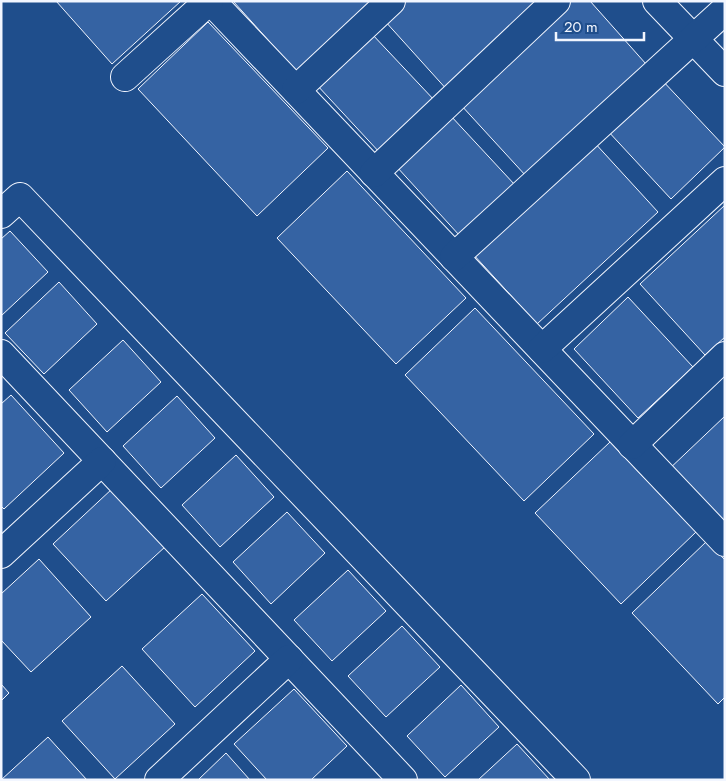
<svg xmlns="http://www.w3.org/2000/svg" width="726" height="781" font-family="Jost,sans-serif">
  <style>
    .building { fill: #3563a3; stroke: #f2f6ff }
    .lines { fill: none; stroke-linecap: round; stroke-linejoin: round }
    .minor-casing { stroke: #f2f6ff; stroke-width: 30 }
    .minor { stroke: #1f4e8c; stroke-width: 28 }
  </style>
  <rect width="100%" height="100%" fill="#1f4e8c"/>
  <!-- building -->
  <g class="building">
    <path d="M56,1H181L112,64Z"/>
    <path d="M233,1H371L296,71Z"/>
    <path d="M405,1H548L449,92L384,20Z"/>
    <path d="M571,1H590L646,64L526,176L460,104Z"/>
    <path d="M208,22L328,148L257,216L138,89Z"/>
    <path d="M371,33L436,102L381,154L316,84Z"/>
    <path d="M660,78L725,147L671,199L606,129Z"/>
    <path d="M450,115L515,185L460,236L396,166Z"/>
    <path d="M593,141L658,212L537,324L472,253Z"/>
    <path d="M347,171L466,298L396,364L277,238Z"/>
    <path d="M725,205V337L705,355L640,284Z"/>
    <path d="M10,231L48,272L1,316V239Z"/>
    <path d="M59,282L97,324L44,374L5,333Z"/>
    <path d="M628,297L693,367L638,418L574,349Z"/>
    <path d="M475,308L594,434L524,501L405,375Z"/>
    <path d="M123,340L161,382L107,432L69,390Z"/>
    <path d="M11,395L64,453L4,509L1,506V404Z"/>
    <path d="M177,396L215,438L161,488L123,446Z"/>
    <path d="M725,416V534L666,472Z"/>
    <path d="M610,442L696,532L621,604L535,513Z"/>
    <path d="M236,455L274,497L220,547L182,505Z"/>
    <path d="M113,488L166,546L106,601L53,544Z"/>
    <path d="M287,512L325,553L271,604L233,562Z"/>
    <path d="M707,541L725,560V697L718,704L632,613Z"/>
    <path d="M39,559L91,617L31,672L1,640V594Z"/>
    <path d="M348,570L386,611L332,661L294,620Z"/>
    <path d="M202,594L255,651L195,707L142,649Z"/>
    <path d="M402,626L440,667L386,717L348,676Z"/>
    <path d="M122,666L175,724L115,779L62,721Z"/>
    <path d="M1,684L9,693L1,701Z"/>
    <path d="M461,685L499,727L445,777L407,736Z"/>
    <path d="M294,689L347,746L311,780H267L234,744Z"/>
    <path d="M48,737L87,780H1Z"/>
    <path d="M517,744L550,780H478Z"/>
    <path d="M226,753L250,780H198Z"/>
  </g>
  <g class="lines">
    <defs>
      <g id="minor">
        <path d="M211,1L725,542"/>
        <path d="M657,1L725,72"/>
        <path d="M125,77L209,1"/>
        <path d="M296,90L391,1"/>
        <path d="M374,173L556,1"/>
        <path d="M1,214L20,197L576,780"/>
        <path d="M454,257L725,10"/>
        <path d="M542,349L725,181"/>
        <path d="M1,354L403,780"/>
        <path d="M632,445L725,356"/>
        <path d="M1,554L102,461"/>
        <path d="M159,780L289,659"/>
      </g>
    </defs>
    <!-- minor casing -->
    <use href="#minor" class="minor-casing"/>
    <!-- minor -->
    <use href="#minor" class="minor"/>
  </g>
  <!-- border -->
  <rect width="726" height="781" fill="none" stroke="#f2f6ff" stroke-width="5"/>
  <!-- scale -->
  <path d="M556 32v8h88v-8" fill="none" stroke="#f2f6ff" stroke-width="2.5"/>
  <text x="564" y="32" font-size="15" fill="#f2f6ff" stroke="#1f4e8c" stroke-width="4" paint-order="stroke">20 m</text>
</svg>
